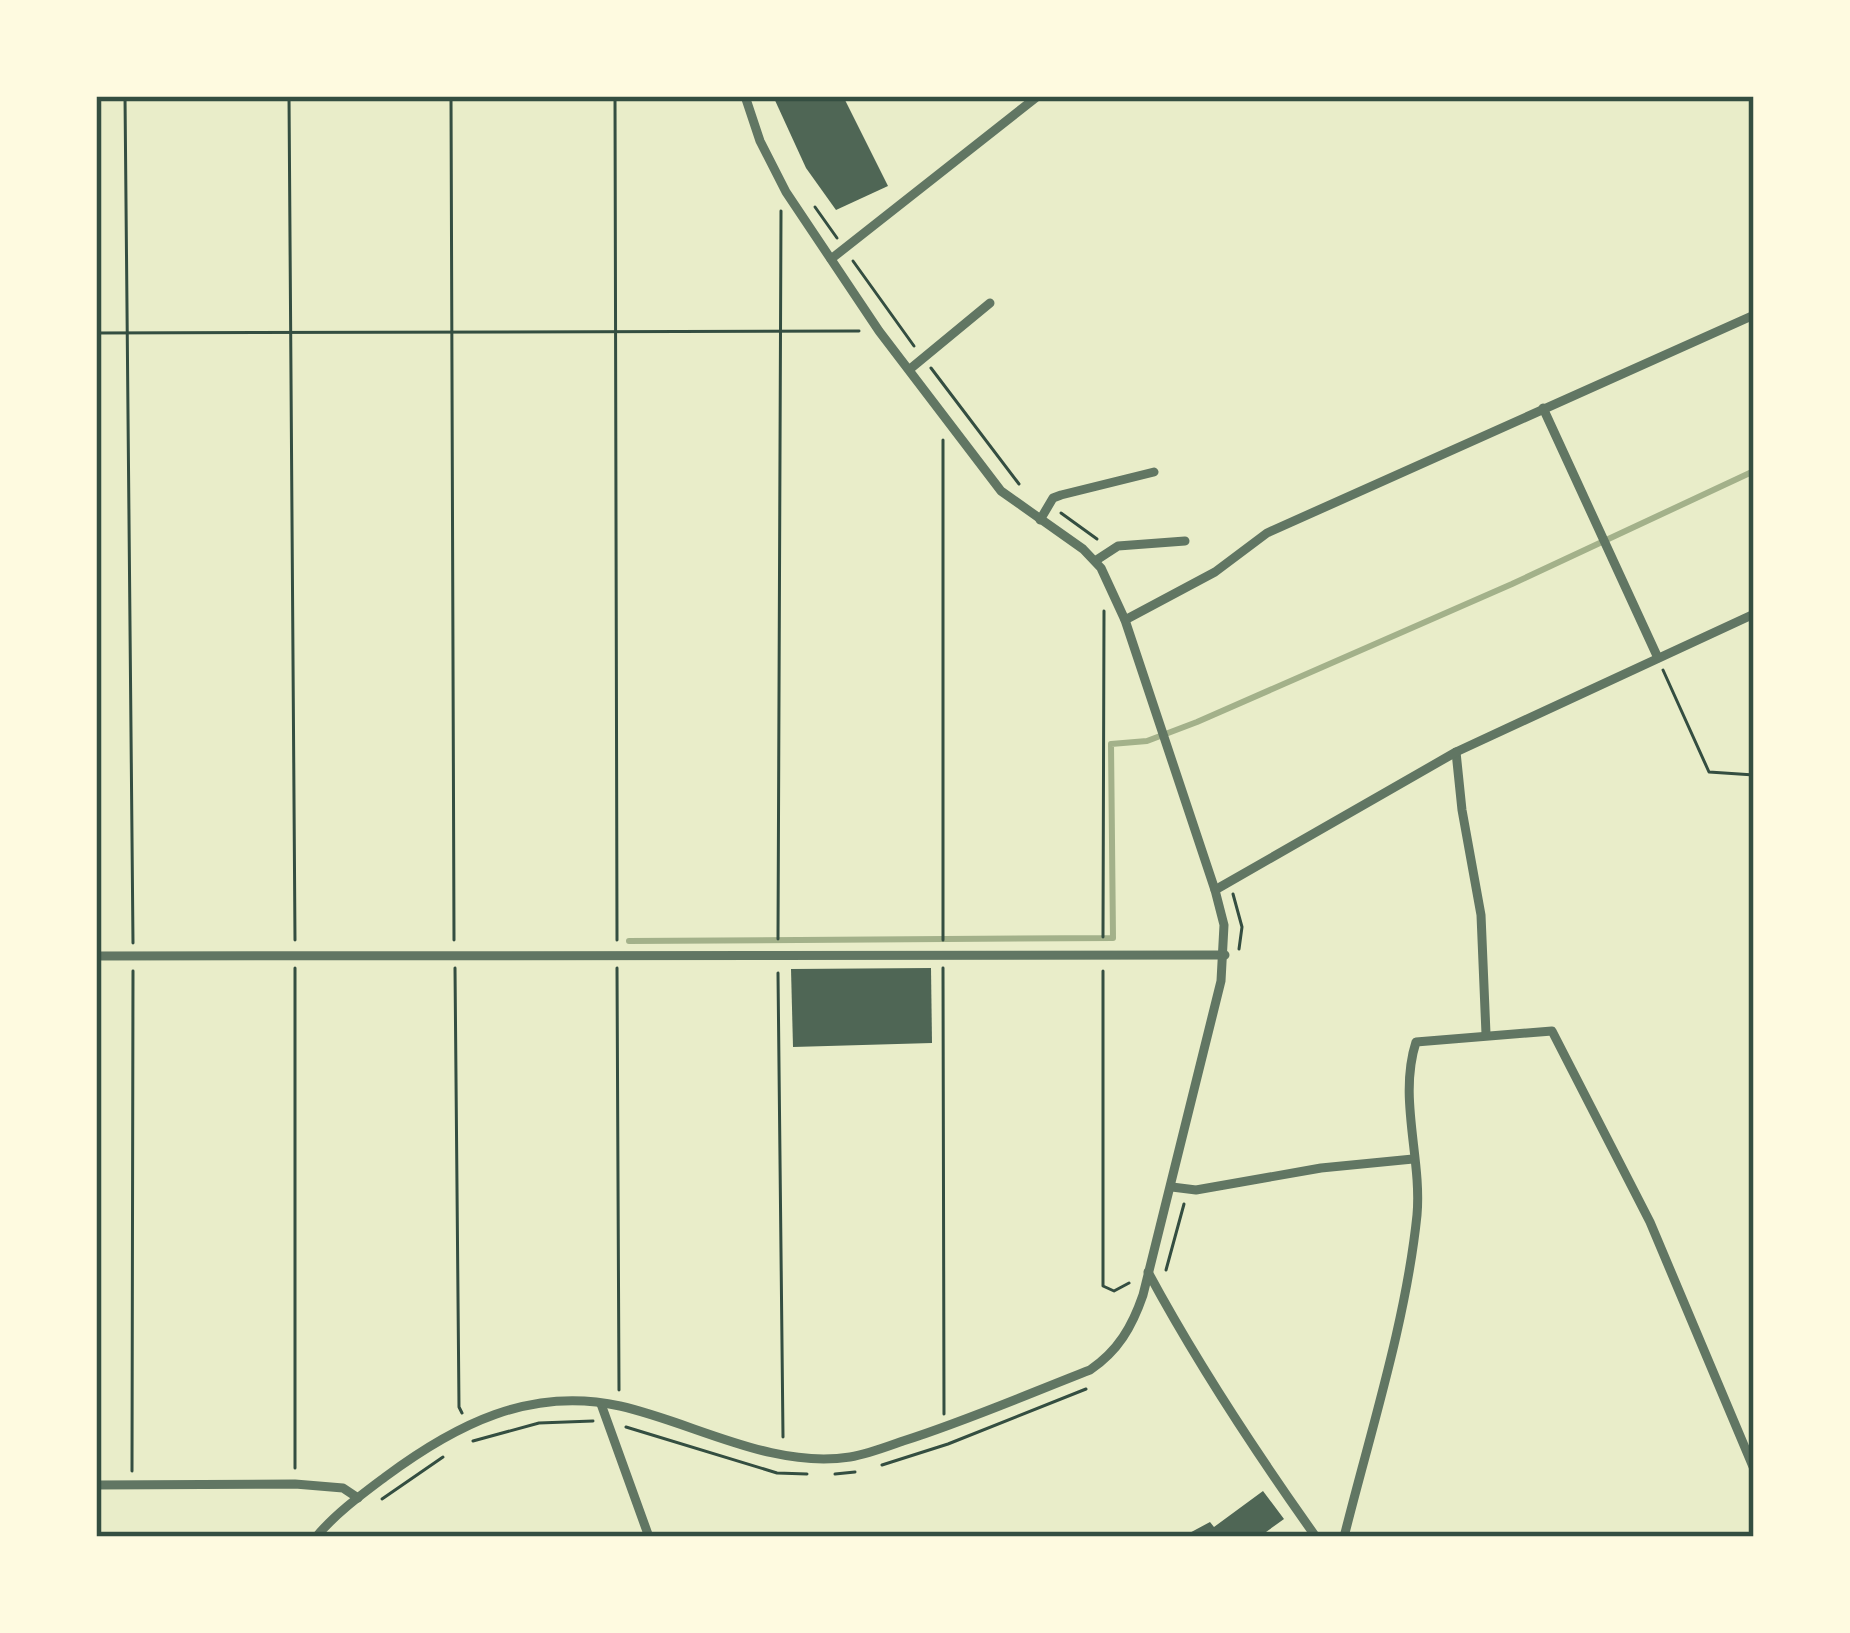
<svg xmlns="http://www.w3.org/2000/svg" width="1850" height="1633" font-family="'Sofia Sans Condensed',sans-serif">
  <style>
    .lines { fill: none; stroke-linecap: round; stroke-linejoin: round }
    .stream { stroke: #a3b18a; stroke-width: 6 }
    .building { fill: #4f6655 }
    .path { stroke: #344e41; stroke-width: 3 }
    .minor { stroke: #617663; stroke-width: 9 }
    .neatline { fill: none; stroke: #344e41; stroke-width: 4.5 }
  </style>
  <rect width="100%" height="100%" fill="#e9edc9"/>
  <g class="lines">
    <!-- stream -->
    <path class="stream" d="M629,941L1113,938L1111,744L1147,741L1197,722L1512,584L1754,471"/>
  </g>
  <!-- building -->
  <g class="building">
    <path d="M773,96H843L888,186L836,210L806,168Z"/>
    <path d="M931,968L932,1043L793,1047L791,969Z"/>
    <path d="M1263,1491L1284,1519L1259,1537H1182L1210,1522L1214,1527Z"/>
  </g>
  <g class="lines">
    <!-- path -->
    <g class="path">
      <path d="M125,96L133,943"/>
      <path d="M289,96L295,940"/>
      <path d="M451,96L454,940"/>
      <path d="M615,96L617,940"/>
      <path d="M815,207L837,238"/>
      <path d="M853,261L914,346"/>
      <path d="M96,333L859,331"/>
      <path d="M931,368L1019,484"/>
      <path d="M943,440V940"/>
      <path d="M1061,513L1097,539"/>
      <path d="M1663,670L1709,772L1754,775"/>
      <path d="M1233,894L1242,927L1239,949"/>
      <path d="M1103,937L1104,611"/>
      <path d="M778,939L781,211"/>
      <path d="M455,968L459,1407L462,1413"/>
      <path d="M617,968L619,1390"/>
      <path d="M943,968L944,1414"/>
      <path d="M1103,971V1286L1114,1291L1129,1283"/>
      <path d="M778,973L783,1437"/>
      <path d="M1166,1270L1184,1204"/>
      <path d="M626,1427L777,1473L807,1474"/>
      <path d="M473,1441L539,1423L593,1421"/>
      <path d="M882,1465L948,1444L1086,1389"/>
      <path d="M295,1468V968"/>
      <path d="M132,1471L133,971"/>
      <path d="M835,1474L855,1472"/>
      <path d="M382,1499L443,1457"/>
    </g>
    <!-- minor -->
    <g class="minor">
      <path d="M831,259L1038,96"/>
      <path d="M910,369L990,303"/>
      <path d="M1543,408L1658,658"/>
      <path d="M1040,520L1053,498L1061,495L1154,472"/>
      <path d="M1095,561L1118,546L1185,541"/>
      <path d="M1125,620L1215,572L1267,533L1754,315"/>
      <path d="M1456,752L1462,810L1481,915L1486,1034"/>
      <path d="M1215,890L1456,752L1754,614"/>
      <path d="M96,956L1225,955"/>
      <path d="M1172,1187L1196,1190L1321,1168L1413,1159"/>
      <path d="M1148,1272C1198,1365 1255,1451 1316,1537"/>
      <path d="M601,1404L649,1537"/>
      <path d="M96,1485L295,1484L343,1488L358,1498"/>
      <path d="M316,1537C335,1514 361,1495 385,1477C455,1425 530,1386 620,1406C695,1423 771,1469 850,1457C868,1454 886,1447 903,1441C966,1421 1028,1394 1090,1370C1118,1351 1132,1327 1143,1295L1221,981L1224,925L1215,890L1125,620L1101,568L1083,549L1001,491L879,331L786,192L760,141L745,96"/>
      <path d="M1344,1537C1370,1433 1406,1322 1417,1215C1422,1158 1398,1098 1416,1042L1552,1031L1650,1222L1754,1469"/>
    </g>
  </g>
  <!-- border -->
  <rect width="1850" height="1633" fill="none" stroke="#fefae0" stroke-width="198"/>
  <rect x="99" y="99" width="1652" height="1435" class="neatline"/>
</svg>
